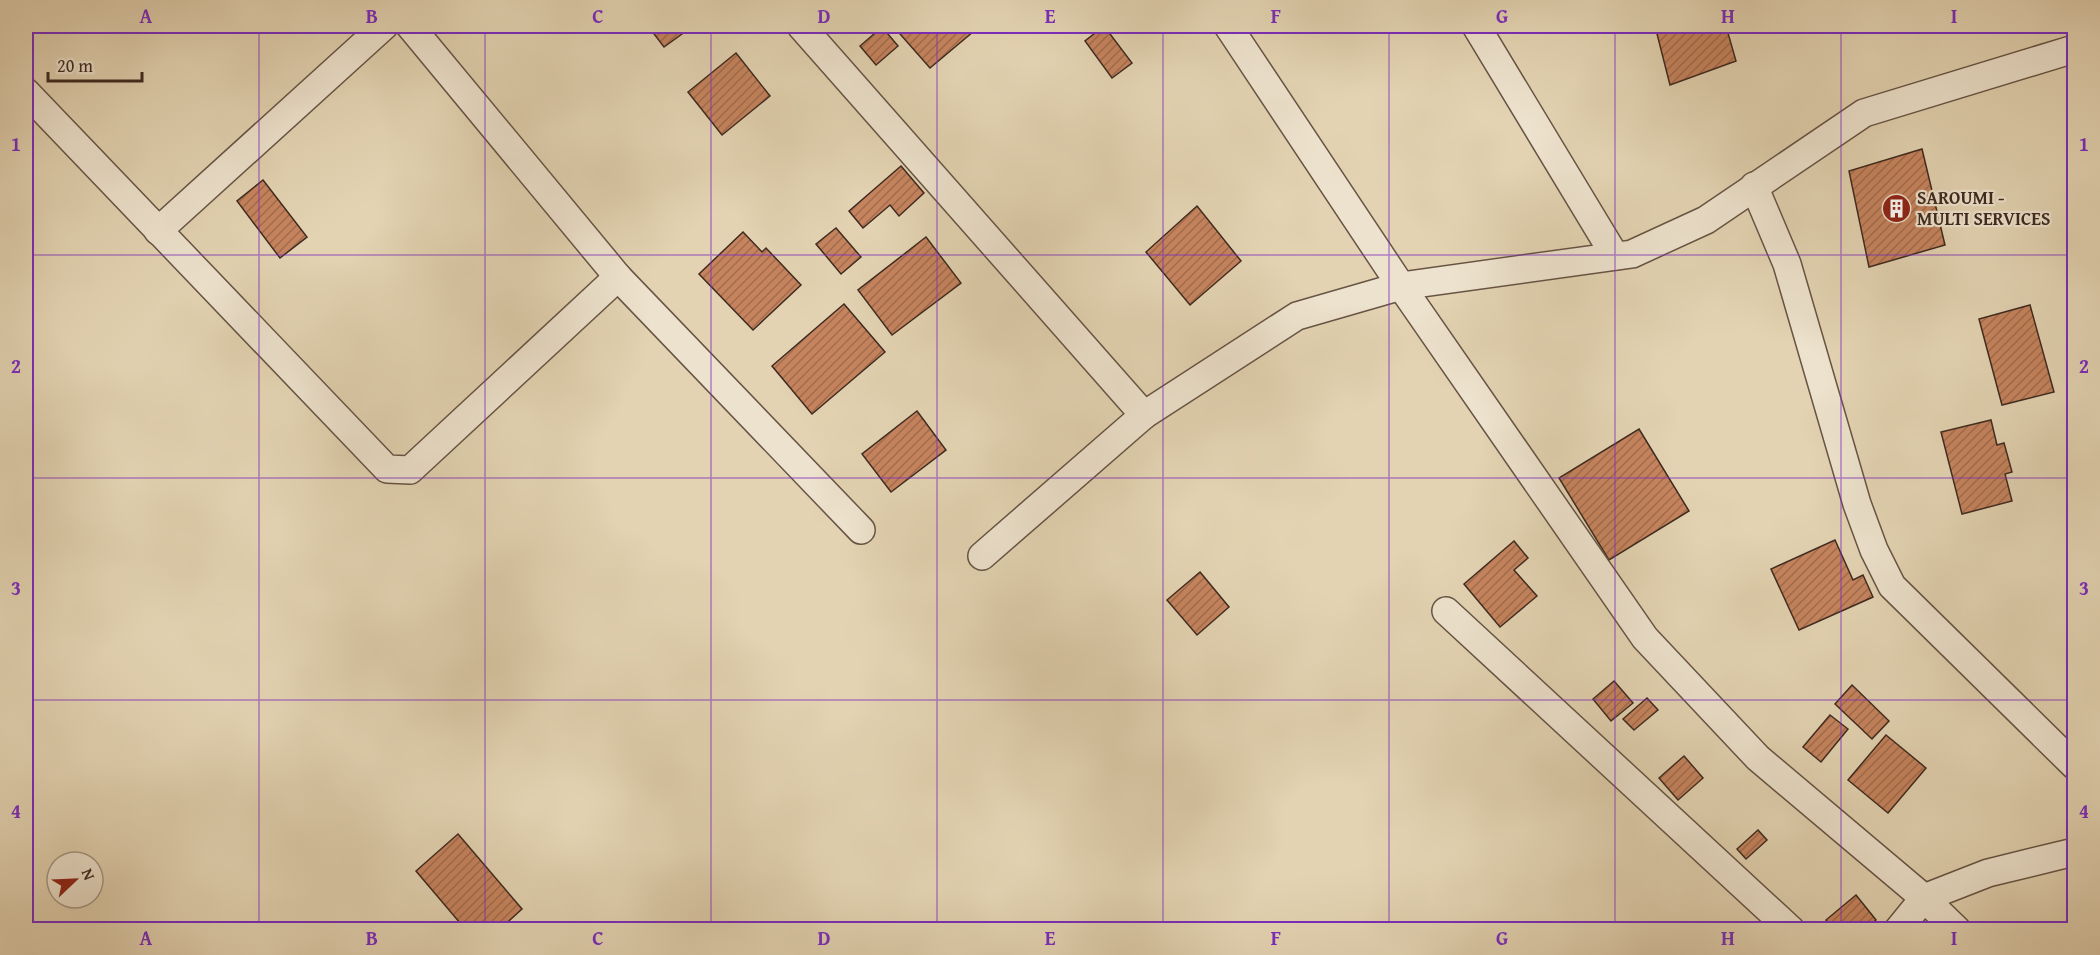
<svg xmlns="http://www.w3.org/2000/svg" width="2100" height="955" font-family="'Gentium Book Plus',serif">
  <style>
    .building { fill: url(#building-hatch); stroke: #3e2a21; stroke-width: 1.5 }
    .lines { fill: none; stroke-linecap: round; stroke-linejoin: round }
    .minor-casing { stroke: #675445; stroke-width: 30 }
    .minor { stroke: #ede2cd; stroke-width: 27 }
    .grid { fill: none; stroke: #7b2cbf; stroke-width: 1.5; stroke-opacity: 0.55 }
    .labels { text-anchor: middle; stroke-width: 4.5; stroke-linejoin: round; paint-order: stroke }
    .poi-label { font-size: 18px; font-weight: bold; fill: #3e2a21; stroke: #ede2cd; text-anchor: start }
    .neatline { fill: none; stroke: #7b2cbf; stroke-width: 2 }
    .grid-label { font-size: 20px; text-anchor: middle; font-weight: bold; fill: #7b2cbf }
  </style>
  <defs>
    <pattern id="building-hatch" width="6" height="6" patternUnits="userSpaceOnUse" patternTransform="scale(1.5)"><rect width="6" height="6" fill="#c6845e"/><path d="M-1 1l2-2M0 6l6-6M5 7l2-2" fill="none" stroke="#a26c4d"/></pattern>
  </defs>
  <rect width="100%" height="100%" fill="#e3d3b2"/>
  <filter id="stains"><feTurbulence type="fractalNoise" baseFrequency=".00333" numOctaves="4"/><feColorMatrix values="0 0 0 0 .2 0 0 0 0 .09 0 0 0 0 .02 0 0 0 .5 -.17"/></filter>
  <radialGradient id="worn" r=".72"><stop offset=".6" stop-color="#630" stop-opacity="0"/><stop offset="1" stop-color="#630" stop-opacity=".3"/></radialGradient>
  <!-- building -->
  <g class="building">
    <path d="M648,26H693L664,47Z"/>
    <path d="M893,26H980L930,68Z"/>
    <path d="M1104,26L1132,63L1112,78L1085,41Z"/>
    <path d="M1655,26H1726L1736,61L1670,85Z"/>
    <path d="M882,27L898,46L876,65L860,46Z"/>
    <path d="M736,53L770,96L722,135L688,92Z"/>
    <path d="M1922,149L1945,245L1869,267L1849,171Z"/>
    <path d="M901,166L924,193L899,216L890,205L863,228L849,211Z"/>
    <path d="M263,180L307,237L280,258L237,201Z"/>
    <path d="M1197,206L1241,261L1190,305L1146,252Z"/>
    <path d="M836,228L861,257L841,274L816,244Z"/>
    <path d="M743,232L762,252L766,248L801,285L753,330L699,274Z"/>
    <path d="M926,237L961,283L892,335L858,290Z"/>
    <path d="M844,304L885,352L812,414L772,366Z"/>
    <path d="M2030,305L2054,392L2002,405L1979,319Z"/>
    <path d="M2074,389V432L2067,391Z"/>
    <path d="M917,411L946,450L891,492L862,454Z"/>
    <path d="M1991,420L1997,445L2004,443L2012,472L2005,474L2012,501L1962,514L1941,432Z"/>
    <path d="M1639,429L1689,511L1609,560L1559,478Z"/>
    <path d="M1835,540L1853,580L1863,575L1873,597L1799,630L1771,569Z"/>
    <path d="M1514,541L1528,558L1514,570L1537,596L1500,627L1464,584Z"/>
    <path d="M1200,572L1229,607L1197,635L1167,600Z"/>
    <path d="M1614,681L1633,703L1611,721L1593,699Z"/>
    <path d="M1852,685L1889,721L1872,739L1835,704Z"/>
    <path d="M1647,698L1658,710L1634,730L1623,719Z"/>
    <path d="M1830,715L1848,729L1821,762L1803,747Z"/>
    <path d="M1886,735L1926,768L1888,813L1848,780Z"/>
    <path d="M1684,756L1703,778L1678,800L1659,778Z"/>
    <path d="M1758,830L1767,840L1746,859L1737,849Z"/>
    <path d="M458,834L522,909L499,930H466L416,871Z"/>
    <path d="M1856,895L1876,920L1864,930H1834L1826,920Z"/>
  </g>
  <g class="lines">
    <defs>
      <g id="minor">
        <path d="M410,26L618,277L861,530"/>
        <path d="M801,26L1144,415"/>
        <path d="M1228,26L1401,286L1645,638L1758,758L1924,898L1988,873L2074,852"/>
        <path d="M1476,26L1615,256"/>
        <path d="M26,92L387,469L410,470L618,277"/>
        <path d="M1754,186L1787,264L1857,504L1874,550L1892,586L2074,765"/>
        <path d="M158,231L384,26"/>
        <path d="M982,556L1144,415L1297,316L1401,286L1632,254L1706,220L1864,113L2074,49"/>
        <path d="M1446,611L1791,930"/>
        <path d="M1898,930L1924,898L1957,930"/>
      </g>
    </defs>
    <!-- minor casing -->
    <use href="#minor" class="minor-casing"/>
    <!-- minor -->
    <use href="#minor" class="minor"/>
  </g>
  <!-- grid -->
  <path class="grid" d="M259,26V930M485,26V930M711,26V930M937,26V930M1163,26V930M1389,26V930M1615,26V930M1841,26V930M26,255H2074M26,478H2074M26,700H2074"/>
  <!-- icons -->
  <defs>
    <symbol id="building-disc" viewBox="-11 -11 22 22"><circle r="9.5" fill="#8f2418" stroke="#ede2cd"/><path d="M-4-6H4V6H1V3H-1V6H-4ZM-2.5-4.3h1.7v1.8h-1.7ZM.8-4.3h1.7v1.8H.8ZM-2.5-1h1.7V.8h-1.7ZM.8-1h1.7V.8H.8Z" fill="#fff"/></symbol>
  </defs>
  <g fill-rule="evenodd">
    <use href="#building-disc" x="1880" y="192" width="33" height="33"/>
  </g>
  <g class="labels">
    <!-- poi labels -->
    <g class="poi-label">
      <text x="1917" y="204">SAROUMI -<tspan x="1917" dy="21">MULTI SERVICES</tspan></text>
    </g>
  </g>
  <!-- margin -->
  <rect width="2100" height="955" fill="none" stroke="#e3d3b2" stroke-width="66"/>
  <!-- north arrow -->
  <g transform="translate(75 880) rotate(67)"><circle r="28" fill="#ede2cd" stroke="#a79888" stroke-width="1.5"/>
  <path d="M0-4.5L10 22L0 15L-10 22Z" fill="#8f2418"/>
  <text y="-9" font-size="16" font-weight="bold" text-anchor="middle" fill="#3e2a21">N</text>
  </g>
  <!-- scale -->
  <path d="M48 72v9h94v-9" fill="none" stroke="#3e2a21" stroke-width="3"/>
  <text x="57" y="72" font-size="18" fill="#3e2a21" stroke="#ede2cd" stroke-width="4.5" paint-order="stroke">20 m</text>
  <rect x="33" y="33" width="2034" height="889" class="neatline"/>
  <g class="grid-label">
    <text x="146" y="23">A</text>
    <text x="372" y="23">B</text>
    <text x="598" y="23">C</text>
    <text x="824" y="23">D</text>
    <text x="1050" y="23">E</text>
    <text x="1276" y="23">F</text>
    <text x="1502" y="23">G</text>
    <text x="1728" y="23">H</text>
    <text x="1954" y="23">I</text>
    <text x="16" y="151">1</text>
    <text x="2084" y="151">1</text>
    <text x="16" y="373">2</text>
    <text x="2084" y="373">2</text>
    <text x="16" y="595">3</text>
    <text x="2084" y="595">3</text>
    <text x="16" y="818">4</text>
    <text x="2084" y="818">4</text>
    <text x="146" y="945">A</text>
    <text x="372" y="945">B</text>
    <text x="598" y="945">C</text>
    <text x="824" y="945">D</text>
    <text x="1050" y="945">E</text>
    <text x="1276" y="945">F</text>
    <text x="1502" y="945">G</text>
    <text x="1728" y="945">H</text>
    <text x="1954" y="945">I</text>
  </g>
  <rect width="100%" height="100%" filter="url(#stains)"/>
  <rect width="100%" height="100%" fill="url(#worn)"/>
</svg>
